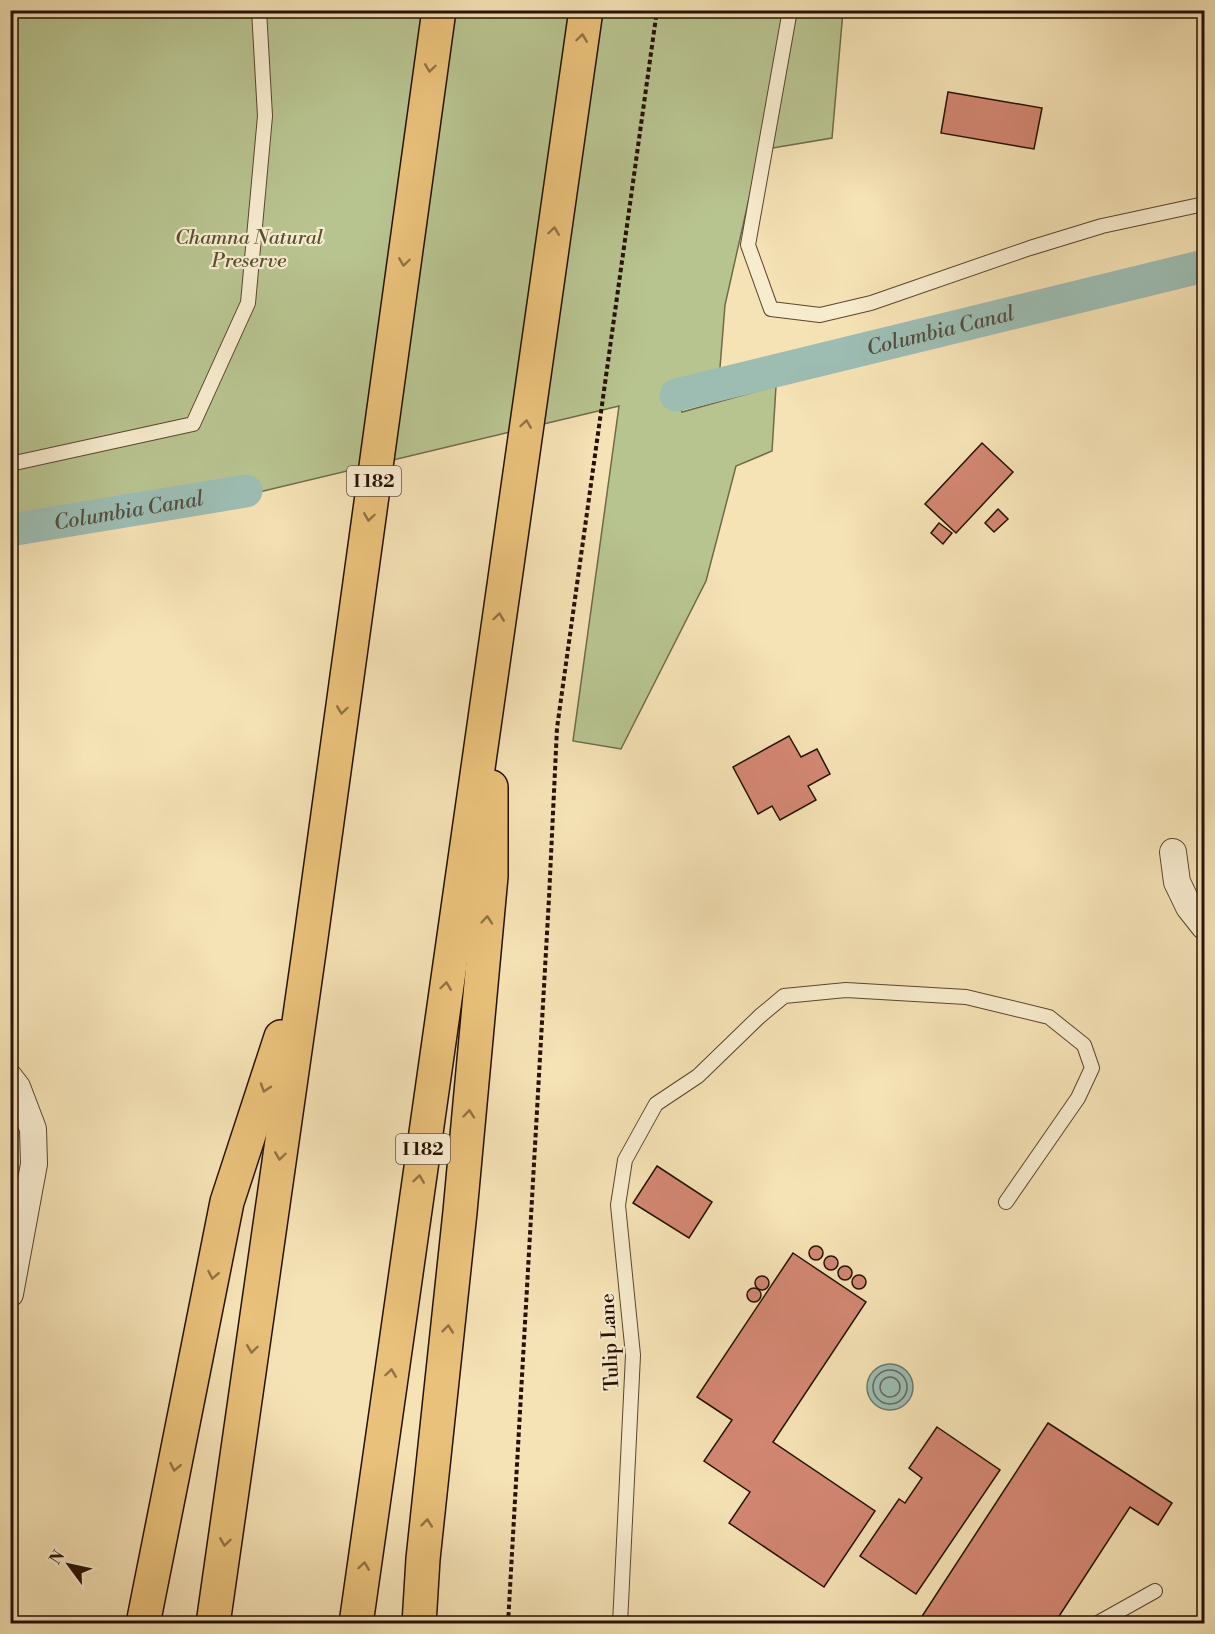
<svg xmlns="http://www.w3.org/2000/svg" width="1215" height="1634" font-family="'Libre Bodoni',serif">
  <style>
    .green { fill: #b8c490; stroke: #6f6a48; stroke-width: 1.5 }
    .water { fill: #9dbdb3; stroke: #6d786b; stroke-width: 1.5 }
    .lines { fill: none; stroke-linecap: round; stroke-linejoin: round }
    .shore { stroke: #62675a; stroke-width: 1.5 }
    .canal { stroke: #9dbdb3; stroke-width: 33 }
    .building { fill: #d38773; stroke: #261100; stroke-width: 1.5 }
    .service-casing { stroke: #5a452d; stroke-width: 16 }
    .minor-casing { stroke: #5a452d; stroke-width: 28 }
    .motorway-casing { stroke: #261100; stroke-width: 36 }
    .path { stroke: #261100; stroke-width: 4; stroke-dasharray: 4.5 3; stroke-linecap: butt }
    .service { stroke: #f8eccf; stroke-width: 14 }
    .minor { stroke: #f8eccf; stroke-width: 26 }
    .motorway { stroke: #eac17a; stroke-width: 33 }
    .oneway { stroke: #927243 }
    .labels { text-anchor: middle; stroke-width: 4.5; stroke-linejoin: round; paint-order: stroke }
    .shield { fill: #f8eccf; stroke: #65533e; stroke-width: 1.5 }
    .shield-label { font-size: 18px; font-weight: bold; fill: #261100 }
    .park-label { font-size: 20px; font-style: italic; fill: #595032; stroke: #f8eccf }
    .street-label { font-size: 20px; fill: #261100; stroke: #f8eccf }
    .water-label { font-size: 21px; font-style: italic; fill: #504d3f; stroke: #f8eccf }
  </style>
  <rect width="100%" height="100%" fill="#f5e2b5"/>
  <filter id="stains"><feTurbulence type="fractalNoise" baseFrequency=".00333" numOctaves="4"/><feColorMatrix values="0 0 0 0 .2 0 0 0 0 .09 0 0 0 0 .02 0 0 0 .5 -.17"/></filter>
  <radialGradient id="worn" r=".72"><stop offset=".6" stop-color="#630" stop-opacity="0"/><stop offset="1" stop-color="#630" stop-opacity=".3"/></radialGradient>
  <!-- green -->
  <path class="green" d="M10,11H843L832,138L760,150L725,305L719,380L675,392L682,412L776,386L772,451L736,466L706,581L621,749L573,741L619,406L247,495L11,532Z"/>
  <!-- water -->
  <circle class="water" cx="890" cy="1387" r="23"/>
  <g class="lines">
    <!-- shore -->
    <g class="shore">
      <circle cx="890" cy="1387" r="17"/>
      <circle cx="890" cy="1387" r="10"/>
    </g>
    <!-- canal -->
    <g class="canal">
      <path id="s1" d="M676,395L1204,266"/>
      <path id="s2" d="M10,530L246,491"/>
    </g>
  </g>
  <!-- building -->
  <g class="building">
    <path d="M948,92L1042,108L1034,149L941,133Z"/>
    <path d="M982,443L1013,472L956,533L925,504Z"/>
    <path d="M998,509L1008,519L994,532L985,523Z"/>
    <path d="M939,523L952,533L943,544L931,533Z"/>
    <path d="M789,736L801,757L817,749L830,774L808,786L816,800L780,820L772,806L758,814L733,767Z"/>
    <path d="M657,1166L712,1202L689,1238L633,1203Z"/>
    <circle cx="816" cy="1253" r="7"/>
    <path d="M793,1253L866,1302L773,1442L875,1511L824,1587L729,1523L750,1492L704,1461L732,1420L697,1397Z"/>
    <circle cx="831" cy="1263" r="7"/>
    <circle cx="845" cy="1273" r="7"/>
    <circle cx="859" cy="1282" r="7"/>
    <circle cx="762" cy="1283" r="7"/>
    <circle cx="754" cy="1295" r="7"/>
    <path d="M1048,1423L1172,1503L1158,1525L1130,1507L1054,1624H917Z"/>
    <path d="M937,1427L1000,1470L916,1594L860,1556L899,1499L905,1503L922,1478L909,1468Z"/>
  </g>
  <g class="lines">
    <defs>
      <g id="service">
        <path d="M790,10L748,245L771,309L820,315L871,303L1030,248L1102,226L1204,204"/>
        <path d="M10,464L193,424L248,303L265,116L259,10"/>
        <path d="M620,1624L633,1355L618,1205L625,1160L656,1104L698,1076L760,1016L784,996L846,990L966,997L1049,1017L1084,1045L1092,1068L1078,1098L1006,1202"/>
        <path d="M1096,1624L1155,1591"/>
      </g>
      <g id="minor">
        <path d="M1173,852L1177,882L1189,907L1204,926"/>
        <path d="M10,1078L17,1087L33,1129L34,1164L10,1294"/>
      </g>
      <g id="motorway">
        <path d="M143,1624L227,1202L281,1037"/>
        <path d="M213,1624L309,952L439,10"/>
        <path d="M356,1624L586,10"/>
        <path d="M419,1624L423,1559L460,1212L491,876V787"/>
      </g>
    </defs>
    <!-- service casing -->
    <use href="#service" class="service-casing"/>
    <!-- minor casing -->
    <use href="#minor" class="minor-casing"/>
    <!-- motorway casing -->
    <use href="#motorway" class="motorway-casing"/>
    <!-- path -->
    <path class="path" d="M508,1624L549,898L557,728L657,10"/>
    <!-- service -->
    <use href="#service" class="service"/>
    <!-- minor -->
    <use href="#minor" class="minor"/>
    <!-- motorway -->
    <use href="#motorway" class="motorway"/>
  </g>
  <!-- one-way arrows -->
  <defs><path id="oneway-chevron" d="M-2-3.5L2.5 0L-2 3.5" fill="none" stroke-width="1.6" stroke-linecap="round" stroke-linejoin="round" transform="scale(1.5)"/></defs>
  <g class="oneway">
    <use href="#oneway-chevron" transform="translate(582 38) rotate(-82)"/>
    <use href="#oneway-chevron" transform="translate(430 68) rotate(98)"/>
    <use href="#oneway-chevron" transform="translate(554 231) rotate(-82)"/>
    <use href="#oneway-chevron" transform="translate(404 262) rotate(98)"/>
    <use href="#oneway-chevron" transform="translate(526 424) rotate(-82)"/>
    <use href="#oneway-chevron" transform="translate(369 517) rotate(98)"/>
    <use href="#oneway-chevron" transform="translate(499 617) rotate(-82)"/>
    <use href="#oneway-chevron" transform="translate(342 710) rotate(98)"/>
    <use href="#oneway-chevron" transform="translate(487 920) rotate(-85)"/>
    <use href="#oneway-chevron" transform="translate(446 986) rotate(-82)"/>
    <use href="#oneway-chevron" transform="translate(265 1088) rotate(108)"/>
    <use href="#oneway-chevron" transform="translate(469 1114) rotate(-85)"/>
    <use href="#oneway-chevron" transform="translate(280 1156) rotate(98)"/>
    <use href="#oneway-chevron" transform="translate(419 1179) rotate(-82)"/>
    <use href="#oneway-chevron" transform="translate(213 1275) rotate(101)"/>
    <use href="#oneway-chevron" transform="translate(448 1329) rotate(-84)"/>
    <use href="#oneway-chevron" transform="translate(252 1349) rotate(98)"/>
    <use href="#oneway-chevron" transform="translate(391 1373) rotate(-82)"/>
    <use href="#oneway-chevron" transform="translate(175 1467) rotate(101)"/>
    <use href="#oneway-chevron" transform="translate(427 1523) rotate(-84)"/>
    <use href="#oneway-chevron" transform="translate(225 1542) rotate(98)"/>
    <use href="#oneway-chevron" transform="translate(364 1566) rotate(-82)"/>
  </g>
  <g class="labels">
    <!-- shield labels -->
    <g class="shield">
      <rect x="347" y="466" width="54" height="30" rx="4.5"/>
      <rect x="396" y="1134" width="54" height="30" rx="4.5"/>
    </g>
    <g class="shield-label">
      <text x="374" y="487">I 182</text>
      <text x="423" y="1155">I 182</text>
    </g>
    <!-- park labels -->
    <g class="park-label">
      <text x="249" y="244">Chamna Natural<tspan x="249" dy="23">Preserve</tspan></text>
    </g>
    <!-- street labels -->
    <g class="street-label">
      <text transform="translate(609 1342) rotate(-93)" y="7">Tulip Lane</text>
    </g>
    <!-- water labels -->
    <g class="water-label">
      <text dy="7" stroke="none"><textPath href="#s1" startOffset="272">Columbia Canal</textPath></text>
      <text dy="7" stroke="none"><textPath href="#s2" startOffset="120">Columbia Canal</textPath></text>
    </g>
  </g>
  <!-- margin -->
  <rect width="1215" height="1634" fill="none" stroke="#f5e2b5" stroke-width="36"/>
  <rect x="12" y="12" width="1191" height="1610" fill="none" stroke="#261100" stroke-width="3"/>
  <rect x="18" y="18" width="1179" height="1598" fill="none" stroke="#261100" stroke-width="1.5"/>
  <!-- north arrow -->
  <g transform="translate(69 1565) rotate(303)" stroke="#f8eccf" stroke-width="4.5" paint-order="stroke">
  <path d="M0-4.5L10 22L0 15L-10 22Z" fill="#261100"/>
  <text y="-9" font-size="16" font-weight="bold" text-anchor="middle" fill="#261100">N</text>
  </g>
  <rect width="100%" height="100%" filter="url(#stains)"/>
  <rect width="100%" height="100%" fill="url(#worn)"/>
</svg>
